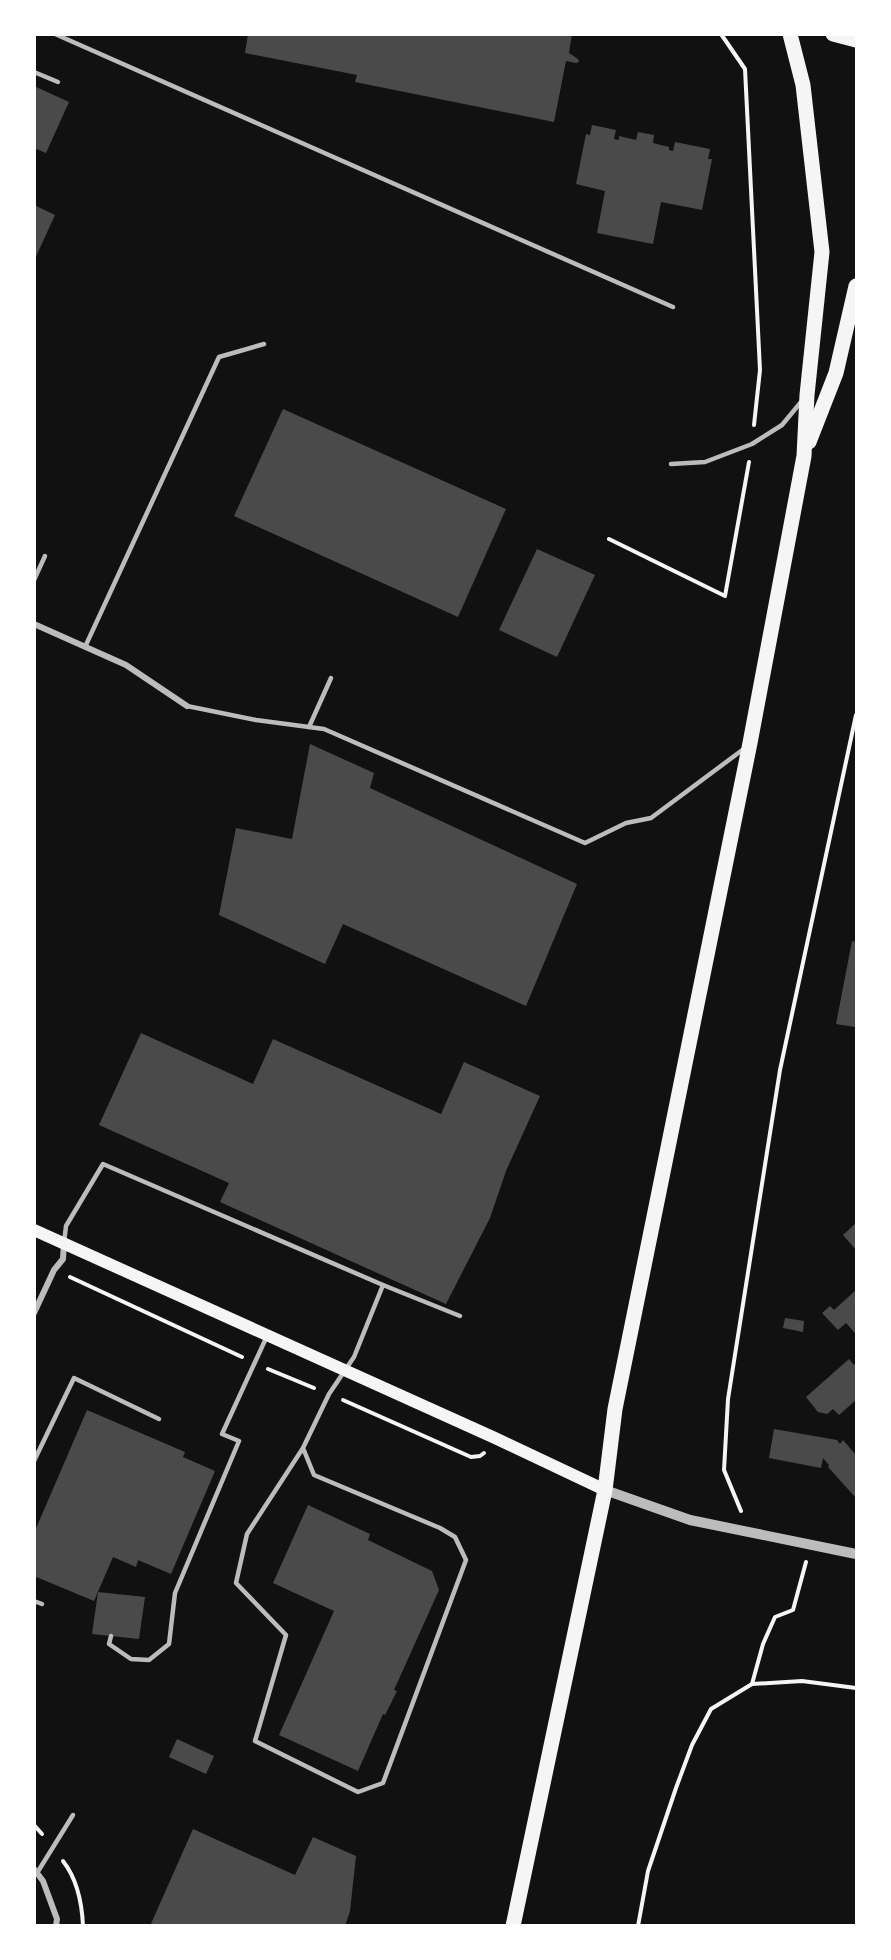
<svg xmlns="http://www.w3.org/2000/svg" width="891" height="1960" font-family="'Fira Sans Condensed',sans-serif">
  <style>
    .building { fill: #4a4a4a }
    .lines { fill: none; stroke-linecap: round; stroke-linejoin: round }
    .path { stroke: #f5f5f5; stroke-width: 4 }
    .service { stroke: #bcbcbc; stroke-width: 4.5 }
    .minor { stroke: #bcbcbc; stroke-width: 6 }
    .tertiary { stroke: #bcbcbc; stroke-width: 10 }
    .secondary { stroke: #f5f5f5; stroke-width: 12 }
    .primary { stroke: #f5f5f5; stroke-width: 15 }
  </style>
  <rect width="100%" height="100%" fill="#111"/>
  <!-- building -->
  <g class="building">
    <path d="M248,34H572L569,53L578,59L579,62L576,63L566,61L554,122L355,82L357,75L245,53Z"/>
    <path d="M34,86L69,102L46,153L34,148Z"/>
    <path d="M592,125L616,130L614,139L619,140V136L636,140L638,132L654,135L653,143L669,147V150L673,151L675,142L710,149L708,159H712L702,210L661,202L653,244L597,233L605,191L576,184L586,134L590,135Z"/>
    <path d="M34,205L55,215L34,261Z"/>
    <path d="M283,409L506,509L458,617L234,516Z"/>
    <path d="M537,549L595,575L557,657L499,630Z"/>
    <path d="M310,744L374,773L370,788L577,884L526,1006L343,924L325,964L219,915L236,828L292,839Z"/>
    <path d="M852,941L856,942L855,1027L836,1024Z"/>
    <path d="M141,1033L253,1084L273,1039L441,1114L464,1062L540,1096L506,1171L490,1218L446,1304L220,1202L229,1183L99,1125Z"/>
    <path d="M856,1223V1250L843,1235Z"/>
    <path d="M856,1290V1332L855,1333L846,1323L838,1330L822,1313L830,1306L834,1310Z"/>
    <path d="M785,1318L804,1321L803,1332L783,1328Z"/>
    <path d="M849,1359L854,1365L856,1363V1400L839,1415L833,1409L827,1414L818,1412L806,1397Z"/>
    <path d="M87,1410L185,1452L183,1457L215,1471L171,1574L138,1560L136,1567L113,1557L94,1601L34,1576V1533Z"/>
    <path d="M774,1429L837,1440L840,1444L843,1440L856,1455V1498L828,1467L829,1465L823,1458L821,1468L769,1458Z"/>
    <path d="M308,1505L370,1534L368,1540L432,1571L439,1590L394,1690L397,1691L385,1715L383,1714L358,1771L279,1735L334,1611L273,1583Z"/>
    <path d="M98,1592L145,1597L139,1639L92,1634Z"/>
    <path d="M177,1739L214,1756L206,1774L169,1757Z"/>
    <path d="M193,1829L295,1875L313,1837L356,1856L350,1911L345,1926H150Z"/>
  </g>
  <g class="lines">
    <!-- path -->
    <g class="path">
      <path d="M721,34L745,69L760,370L754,425"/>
      <path d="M609,539L725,596L749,462"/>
      <path d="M70,1277L242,1357"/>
      <path d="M268,1369L314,1388"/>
      <path d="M343,1400L471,1457L480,1456L484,1453"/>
      <path d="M741,1511L724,1470L728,1399L780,1070L856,715"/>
      <path d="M752,1684L763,1644L775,1617L793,1610L806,1562"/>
      <path d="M34,1825L42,1834"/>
      <path d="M63,1861C77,1879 82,1903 83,1926"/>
      <path d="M638,1926L648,1871L676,1788L692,1745L711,1709L752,1684L802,1681L856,1688"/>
    </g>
    <!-- service -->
    <g class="service">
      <path d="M55,34L673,307"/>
      <path d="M34,72L58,82"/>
      <path d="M671,464L705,462L752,444L782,425L801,402"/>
      <path d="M34,580L45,556"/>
      <path d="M85,647L219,357L264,344"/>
      <path d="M187,706L256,720L324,729L585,843L626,823L651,818L745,748"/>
      <path d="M309,727L331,678"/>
      <path d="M64,1243L66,1226L103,1164L383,1285L460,1316"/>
      <path d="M303,1448L314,1475L440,1528L455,1537L466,1560L383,1783L358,1792L255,1741L286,1635L236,1583L247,1534L303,1448L329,1394L354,1357L383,1285"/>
      <path d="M34,1461L74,1378L159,1419"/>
      <path d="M34,1601L42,1604"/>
      <path d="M111,1636L109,1644L131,1659L149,1660L169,1644L175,1593L239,1441L222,1434L267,1336"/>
      <path d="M37,1873L73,1815"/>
    </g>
    <!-- minor -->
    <g class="minor">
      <path d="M34,624L126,665L187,706"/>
      <path d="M34,1313L54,1270L63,1259L64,1243"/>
      <path d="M34,1869L43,1881L57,1919L56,1926"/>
    </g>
    <!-- tertiary -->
    <path class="tertiary" d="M605,1490L690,1520L856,1554"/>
    <!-- secondary -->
    <path class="secondary" d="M34,1230L495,1438L605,1490"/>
    <!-- primary -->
    <g class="primary">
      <path d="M833,34L856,40"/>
      <path d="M809,442L836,373L856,286"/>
      <path d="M513,1926L605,1490L615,1409L750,743L804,456L807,395L822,252L803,85L790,34"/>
    </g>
  </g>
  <!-- border -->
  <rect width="891" height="1960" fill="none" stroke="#ffffff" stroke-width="72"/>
</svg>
